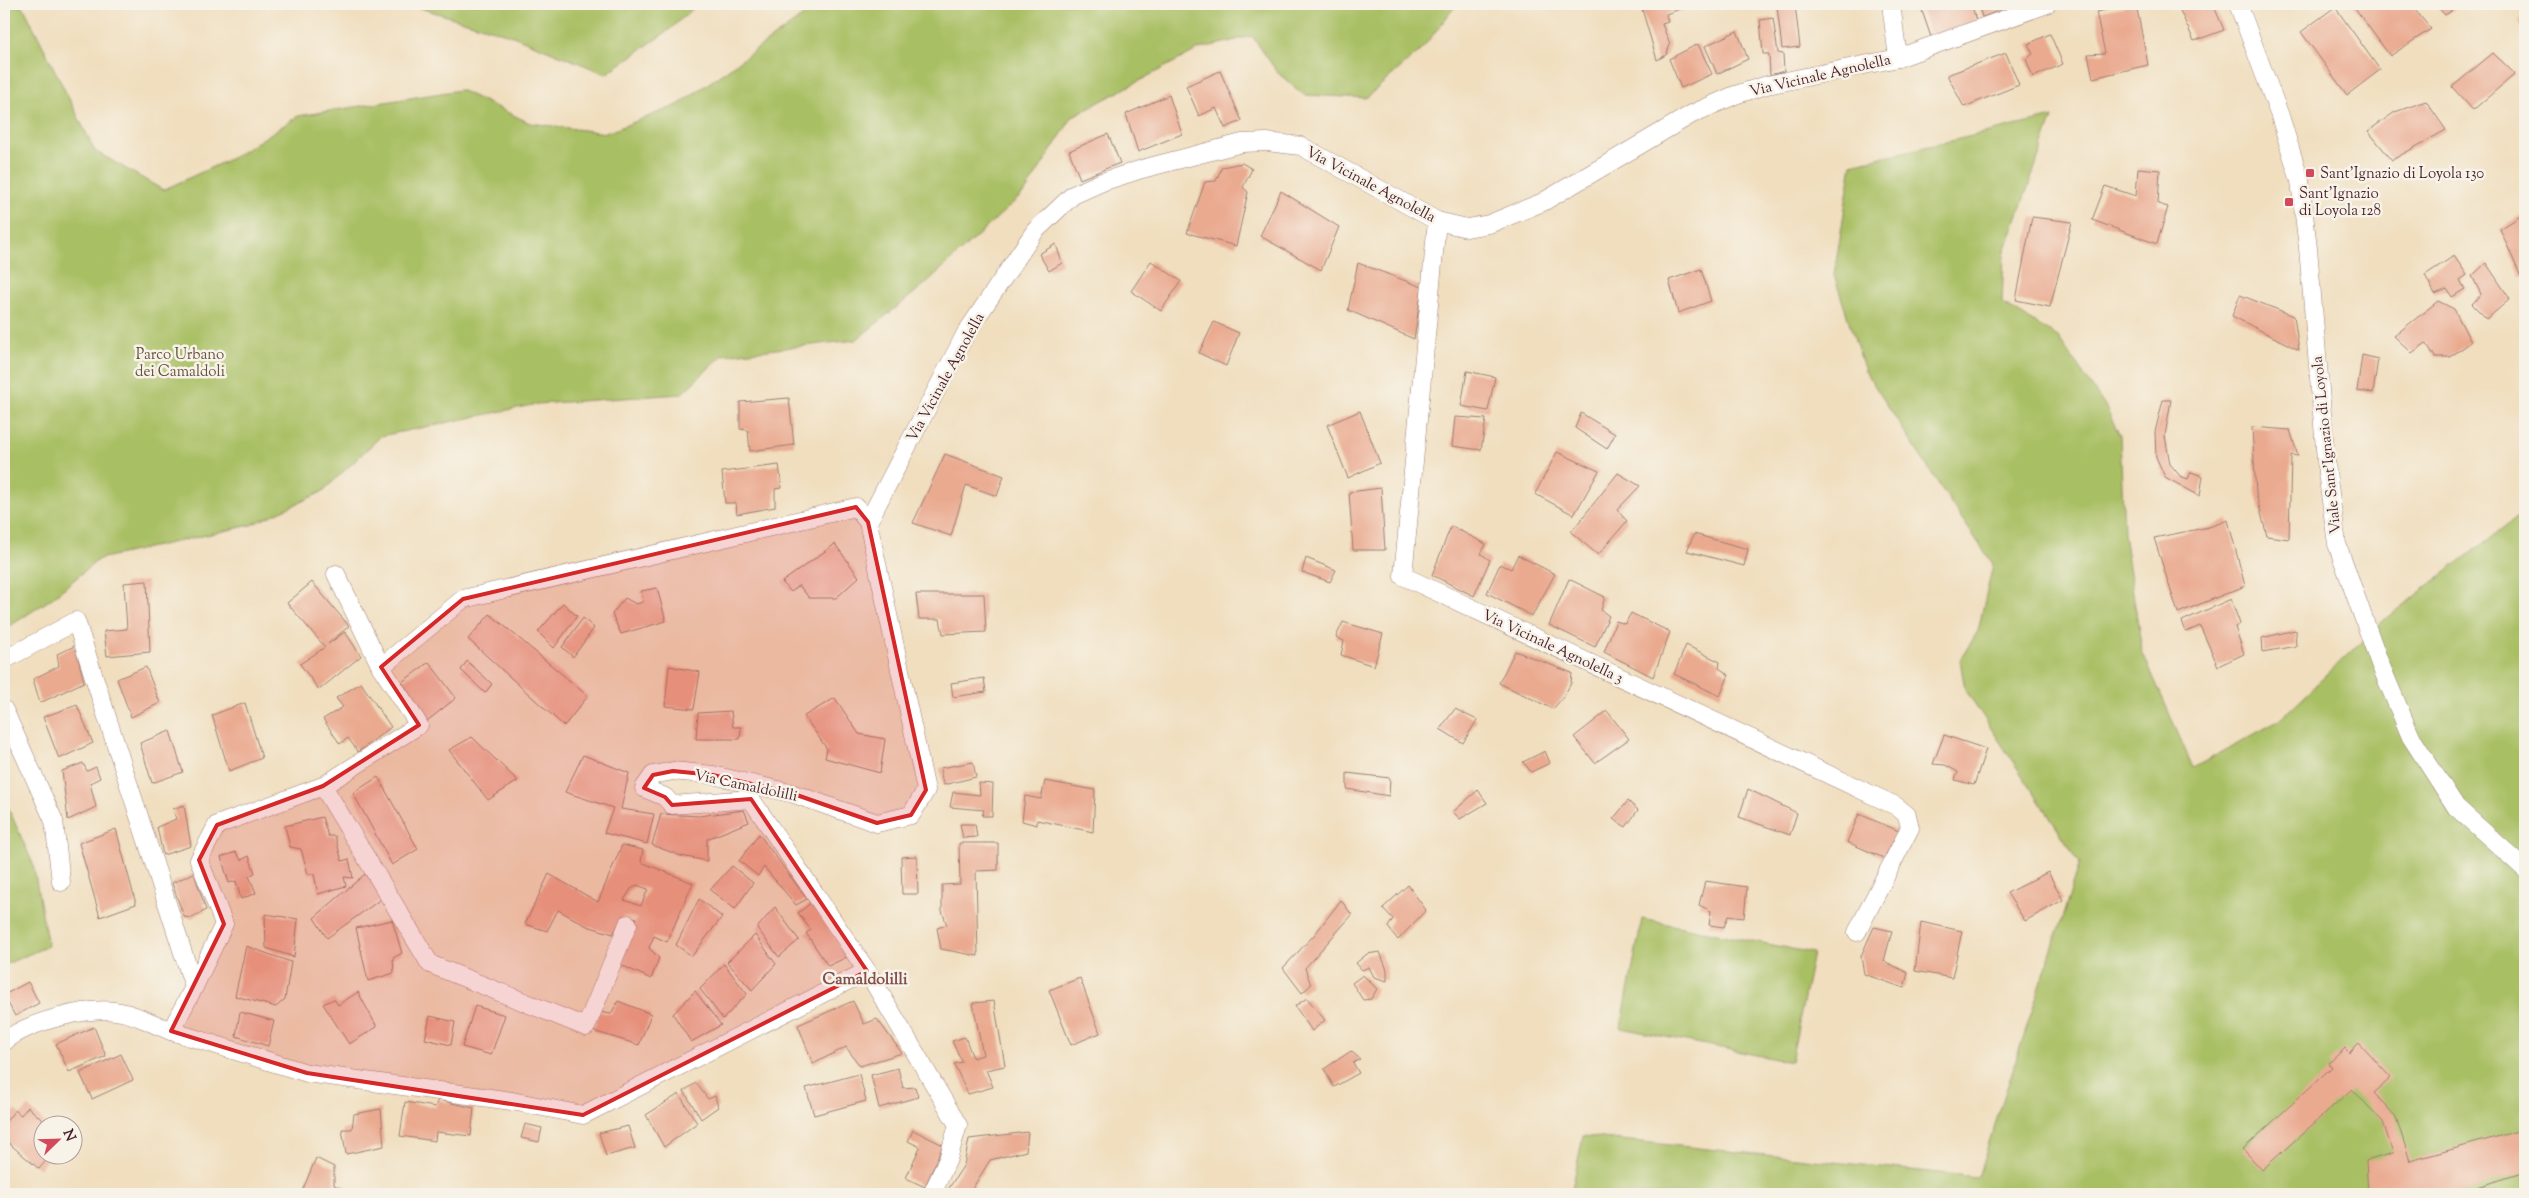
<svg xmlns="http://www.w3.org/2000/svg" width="2529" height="1198" font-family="'Sorts Mill Goudy',serif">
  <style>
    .green { fill: #a9bf63; stroke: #7a6f47 }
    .building { fill: #eaaa90; fill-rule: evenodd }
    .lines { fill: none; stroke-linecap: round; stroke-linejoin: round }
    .street-casing { stroke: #9d7e74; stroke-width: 19 }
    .street { stroke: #fff; stroke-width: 18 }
    .marked { fill: #d62828; fill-opacity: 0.2; stroke: #d62828; stroke-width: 4; stroke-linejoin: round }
    .poi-dot { fill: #d1495b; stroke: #f7f3e8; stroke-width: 2 }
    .labels { text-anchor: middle; stroke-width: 5; stroke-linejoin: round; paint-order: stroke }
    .street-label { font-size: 15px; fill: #4a1f2b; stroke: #f7f3e8 }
    .poi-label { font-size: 15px; fill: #4a1f2b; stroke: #f7f3e8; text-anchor: start }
    .park-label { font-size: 15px; fill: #664f3c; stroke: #f7f3e8 }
    .neighbourhood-label { font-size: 16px; font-weight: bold; fill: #82504e; stroke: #f7f3e8 }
  </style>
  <rect width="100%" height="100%" fill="#f7f3e8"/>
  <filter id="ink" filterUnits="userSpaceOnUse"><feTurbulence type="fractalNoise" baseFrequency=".02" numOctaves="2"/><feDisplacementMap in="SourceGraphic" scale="10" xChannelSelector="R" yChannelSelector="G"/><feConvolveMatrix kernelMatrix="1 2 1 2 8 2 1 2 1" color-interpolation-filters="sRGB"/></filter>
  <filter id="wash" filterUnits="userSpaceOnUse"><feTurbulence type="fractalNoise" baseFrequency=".0096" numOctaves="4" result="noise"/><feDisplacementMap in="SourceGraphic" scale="20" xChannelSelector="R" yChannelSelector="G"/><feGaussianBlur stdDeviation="1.12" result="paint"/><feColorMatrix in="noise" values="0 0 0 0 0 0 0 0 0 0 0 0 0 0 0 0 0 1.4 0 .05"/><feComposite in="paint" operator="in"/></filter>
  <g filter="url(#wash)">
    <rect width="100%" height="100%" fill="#f0debe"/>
    <!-- green -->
    <g class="green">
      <path d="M4,4H14L24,8L95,151L163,190L234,157L298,116L460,90L530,123L606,133L678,105L806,14V4H1457L1421,50L1366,98L1304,95L1278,73L1252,36L1199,49L1073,116L1025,192L924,285L856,340L723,355L681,394L537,404L381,436L322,492L251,525L99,559L51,599L4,630Z"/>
      <path d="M407,4H698L669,30L606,74L513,36Z"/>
      <path d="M2053,117L2004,254L2002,303L2058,337L2106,408L2120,436L2124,534L2142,651L2193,768L2278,721L2385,619L2525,511V1194H1571L1583,1136L1978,1177L2080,863L1965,689L1960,660L1978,631L1993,564L1955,509L1865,371L1834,275L1852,164Z"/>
      <path d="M4,798L33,864L48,946L4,965Z"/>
      <path d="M1642,919L1813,953L1791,1062L1621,1028Z"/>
    </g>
    <g id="blocks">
      <!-- building -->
      <g class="building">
        <path d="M1644,4H1694L1666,14L1668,22L1662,24L1670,45L1666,55L1657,60L1642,9Z"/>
        <path d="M1924,4H1972L1976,22L1931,37L1920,5Z"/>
        <path d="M1978,4H2004L2005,8L1982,17Z"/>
        <path d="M2136,4L2148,65L2093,78L2088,54L2105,53L2096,12Z"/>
        <path d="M2177,4H2213L2224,30L2194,41Z"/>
        <path d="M2352,4H2410L2431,29L2390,56Z"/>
        <path d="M2435,4H2462L2445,15Z"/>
        <path d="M1795,5L1800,47L1782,49L1777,6Z"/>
        <path d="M2335,7L2380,70L2347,95L2301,32Z"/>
        <path d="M2525,15V30L2518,21Z"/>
        <path d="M1773,18L1778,53L1783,54L1784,71L1770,75L1769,54H1763L1760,20Z"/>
        <path d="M1737,31L1748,59L1717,74L1705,46Z"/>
        <path d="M2050,34L2063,64L2033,77L2026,59L2033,54L2028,44Z"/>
        <path d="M1698,44L1712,74L1681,88L1669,59Z"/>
        <path d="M2006,53L2019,85L1964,107L1947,75Z"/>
        <path d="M2493,53L2515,74L2473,110L2452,87Z"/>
        <path d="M1220,71L1242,121L1225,128L1216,108L1199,116L1186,86Z"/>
        <path d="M1169,95L1182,134L1138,152L1126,114Z"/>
        <path d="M2426,101L2446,130L2392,160L2368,131L2395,112Z"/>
        <path d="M1108,134L1120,163L1080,179L1069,151Z"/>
        <path d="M1242,163L1252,169L1243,187L1248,192L1236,246L1187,233L1205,182L1216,181L1222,167Z"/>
        <path d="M2138,168L2160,170L2158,204L2168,207L2157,244L2092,220L2105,186L2136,196Z"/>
        <path d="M1281,191L1339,227L1321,270L1260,236Z"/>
        <path d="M2524,214L2525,274L2521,277L2500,229Z"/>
        <path d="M2032,217L2072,222L2050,307L2016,300Z"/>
        <path d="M1056,244L1062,263L1049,271L1039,254Z"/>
        <path d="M2454,256L2467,275L2460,280L2465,289L2452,297L2447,289L2435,294L2425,275Z"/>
        <path d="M1151,261L1181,281L1161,311L1131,291Z"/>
        <path d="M1358,263L1422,287L1414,339L1348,310Z"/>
        <path d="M2486,263L2510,299L2487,319L2472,304L2481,294L2472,276Z"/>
        <path d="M1701,269L1711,301L1678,313L1669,280Z"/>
        <path d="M2240,295L2294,316L2299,350L2232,316Z"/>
        <path d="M2438,301L2454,309L2471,342L2450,357H2435L2426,343L2412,353L2394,336Z"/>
        <path d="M1214,322L1239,333L1226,366L1199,353Z"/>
        <path d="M2362,355L2378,359L2373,393L2357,391Z"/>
        <path d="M1467,371L1495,377L1488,411L1461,406Z"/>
        <path d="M789,398L794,445L750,451L748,430L740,429V402Z"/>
        <path d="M2163,400H2171L2165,436L2170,464L2180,476L2188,479L2191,472L2203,476L2200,496L2165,477L2156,457L2155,432Z"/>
        <path d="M1360,411L1380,463L1348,478L1327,425Z"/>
        <path d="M1581,413L1615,434L1607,449L1575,428Z"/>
        <path d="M1455,417L1486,419L1481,450L1452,446Z"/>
        <path d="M2252,427L2290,430L2298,456L2291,455L2289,539L2267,536L2256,494Z"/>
        <path d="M1557,452L1599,471L1574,515L1535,494Z"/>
        <path d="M945,454L1004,476L997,496L966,485L951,536L913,523Z"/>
        <path d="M779,465L782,488L775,489V507L737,514L736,503H725L722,472Z"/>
        <path d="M1618,473L1640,486L1617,510L1627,521L1598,555L1571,532Z"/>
        <path d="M1381,488L1385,550H1353L1349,492Z"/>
        <path d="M2228,520L2245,586L2178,613L2154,538L2209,527Z"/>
        <path d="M1451,526L1486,544L1481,554L1490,560L1474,596L1432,575Z"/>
        <path d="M1694,534L1748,549L1744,566L1687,551Z"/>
        <path d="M835,544L859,577L836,598H809L799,585L791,592L782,582Z"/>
        <path d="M1518,555L1555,574L1532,616L1487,593L1500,564L1511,569Z"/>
        <path d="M1306,558L1336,570L1330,582L1302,572Z"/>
        <path d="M1569,579L1605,597L1601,610L1609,616L1595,647L1549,625Z"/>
        <path d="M147,581L150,652L107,656L104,631L127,629L124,583Z"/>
        <path d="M312,582L349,626L328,644L345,632L361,656L319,690L300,664L325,647L287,603Z"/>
        <path d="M657,588L666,621L621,634L612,614L625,598L636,604L643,602L641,591Z"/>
        <path d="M916,594H984L986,632L943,634L940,619H919Z"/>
        <path d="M2231,599L2240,624L2235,627L2244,654L2218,666L2200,626L2186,632L2182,621Z"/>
        <path d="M563,603L577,616L554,648L538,632Z"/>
        <path d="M1631,613L1670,632L1653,677L1604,652L1616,621L1625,624Z"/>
        <path d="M490,614L588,696L564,726L468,639Z"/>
        <path d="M583,618L594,628L573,657L562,647Z"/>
        <path d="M1343,622L1383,634L1374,666L1341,655L1344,641L1336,637Z"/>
        <path d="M2295,630L2296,646L2263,652L2262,638Z"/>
        <path d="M1686,645L1720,662L1719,668L1729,675L1720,696L1674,674Z"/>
        <path d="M75,646L84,682L40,703L33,679L59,666L57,654Z"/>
        <path d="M1515,651L1572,673L1571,683L1564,696L1553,709L1499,683Z"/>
        <path d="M467,661L492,684L485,693L461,670Z"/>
        <path d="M429,662L456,698L427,721L402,682Z"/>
        <path d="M669,666L700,672L694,709L665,706Z"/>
        <path d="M146,667L160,703L131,717L117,679Z"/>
        <path d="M984,678L986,692L953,697L951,683Z"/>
        <path d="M361,683L391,727L358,752L348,738L340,744L323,719L343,707L336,698Z"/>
        <path d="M835,698L859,734L885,739L880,773L825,758L827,749L804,716Z"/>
        <path d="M245,703L262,758L229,771L212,715Z"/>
        <path d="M77,705L93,743L59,759L43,717Z"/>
        <path d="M1455,709L1477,720L1463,743L1440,729Z"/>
        <path d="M731,711L733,727H741L740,739H696L698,713Z"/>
        <path d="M1607,711L1629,739L1595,763L1574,737Z"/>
        <path d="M170,731L183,772L152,783L140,743Z"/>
        <path d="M1944,735L1986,749L1974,785L1955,780L1958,772L1945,765L1933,764Z"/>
        <path d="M472,737L518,781L488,800L449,750Z"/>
        <path d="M1545,751L1550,763L1531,772L1523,762Z"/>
        <path d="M583,755L629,773L621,809L654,814L647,844L604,833L613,808L565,792Z"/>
        <path d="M973,762L976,777L943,785L940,768Z"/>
        <path d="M83,763L87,771L96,767L100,778L90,783L96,807L68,820L62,771Z"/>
        <path d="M1347,773L1390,778L1389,796L1347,789Z"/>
        <path d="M378,777L418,849L392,865L353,793Z"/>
        <path d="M1045,781L1095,790L1093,832L1037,820V825L1022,821L1025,796L1041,799Z"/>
        <path d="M979,783L993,784L992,816H982L984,810L950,807L953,792L980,795Z"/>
        <path d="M1748,789L1797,813L1790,835L1739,817Z"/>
        <path d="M1478,790L1487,803L1460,819L1453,812Z"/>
        <path d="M1628,801L1638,810L1626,827L1613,819Z"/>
        <path d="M184,805L191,846L163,855L157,827L176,819L173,809Z"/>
        <path d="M744,810L749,822L707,839V861L681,856L652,845L661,814L699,816Z"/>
        <path d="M1859,814L1899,831L1884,858L1847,842Z"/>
        <path d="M322,817L328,836H335L342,861L349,859L353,878L344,877L346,886L318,894L314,874H308L301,849L290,847L285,826Z"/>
        <path d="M960,824H975L977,837L963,838Z"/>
        <path d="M116,829L136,904L100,917L79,843Z"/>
        <path d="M759,834L807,899L796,905L764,867L758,876L739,861Z"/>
        <path d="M959,843H998V870L976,871L978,956L941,949L937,928L947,925L942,911V885L960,884Z"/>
        <path d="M622,845L643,850L641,862L693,883L667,942L654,936L649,948L659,958L651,979L619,964L637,918L623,916L613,934L587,926L558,910L547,931L525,924L549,874L598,902ZM637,885L648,889L641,906L624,900L631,889Z"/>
        <path d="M236,852L241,860L249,856L255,873L249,876L256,893L241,899L236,881L229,883L221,857Z"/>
        <path d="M917,856L918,894H902L901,857Z"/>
        <path d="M732,866L753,883L735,909L710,890Z"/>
        <path d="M2048,872L2063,900L2025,921L2007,893Z"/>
        <path d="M194,873L206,910L192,918L184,917L172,883Z"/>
        <path d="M365,874L381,899L327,938L314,918Z"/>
        <path d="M1705,881L1747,887L1744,918L1728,916L1724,927L1709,925L1711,911L1699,905Z"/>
        <path d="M1408,885L1426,910L1398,940L1388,927L1393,919L1383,908Z"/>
        <path d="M699,899L722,917L692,956L676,945Z"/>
        <path d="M1341,900L1352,915L1305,968L1311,985L1302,993L1283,968L1315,934Z"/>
        <path d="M811,903L847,957L828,966L806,933L811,930L798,913Z"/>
        <path d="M775,907L799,940L779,957L757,928Z"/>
        <path d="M265,914L298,919L294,957L266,948Z"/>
        <path d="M392,920L402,953L393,958L394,973L368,981L356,928Z"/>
        <path d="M1921,922L1962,931L1952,978L1915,971Z"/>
        <path d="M1874,927L1892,931L1884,961L1908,973L1904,988L1864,974L1861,956Z"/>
        <path d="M755,935L776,964L752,990L727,962Z"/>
        <path d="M246,946L291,962L285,999L276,1007L235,996Z"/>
        <path d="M1380,952L1387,970V981L1374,977L1369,967L1362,970L1356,963L1367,954Z"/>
        <path d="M724,964L747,994L723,1019L700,989Z"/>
        <path d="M1363,975L1377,989L1371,999L1363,1000L1352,983Z"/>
        <path d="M1080,978L1100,1033L1071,1045L1049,990Z"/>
        <path d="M28,982L39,1003L15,1016L4,995Z"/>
        <path d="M695,991L721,1025L691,1042L673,1014Z"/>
        <path d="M358,992L377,1027L349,1044L323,1004L334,999L338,1005Z"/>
        <path d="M1307,998L1325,1020L1312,1031L1295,1006Z"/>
        <path d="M618,1001L651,1014L639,1045L593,1031L599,1012L611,1014Z"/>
        <path d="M853,1001L864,1024L877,1019L902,1053L860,1066L846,1047L813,1064L798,1025Z"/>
        <path d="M994,1001L1005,1066L986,1070L993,1087L968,1094L954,1064L962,1062L952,1041L965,1037L973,1058L983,1055L973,1003Z"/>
        <path d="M475,1006L505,1015L491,1055L462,1047Z"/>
        <path d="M240,1012L274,1021L268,1046L236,1036Z"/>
        <path d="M430,1016L455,1022L451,1045L425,1039Z"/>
        <path d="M94,1027L106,1056L69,1072L56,1044Z"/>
        <path d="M2359,1043L2391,1078L2374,1093L2396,1117L2410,1161L2525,1129V1172L2456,1194H2368L2366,1161L2393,1153L2383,1122L2352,1089L2262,1170L2243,1149L2332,1067L2329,1063L2345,1048L2349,1053Z"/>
        <path d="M1351,1051L1360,1059L1353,1063L1359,1073L1334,1087L1324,1069Z"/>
        <path d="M121,1054L133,1080L92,1099L80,1073Z"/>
        <path d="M898,1068L903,1088L915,1087L918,1097L879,1108L871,1075Z"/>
        <path d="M859,1074L866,1101L814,1115L806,1088Z"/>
        <path d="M696,1083L708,1099L715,1096L718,1107L701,1119L684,1091Z"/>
        <path d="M679,1094L697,1123L664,1147L646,1115Z"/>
        <path d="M438,1100L474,1108L471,1136L436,1132L435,1141L400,1136L405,1102L435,1107Z"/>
        <path d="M28,1107L49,1126H42V1156H50L39,1169L4,1139V1124L15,1110L21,1115Z"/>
        <path d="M381,1109L384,1146L346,1154L342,1129H352L354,1114Z"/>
        <path d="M525,1124L542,1128L539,1142L521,1138Z"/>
        <path d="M628,1126L635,1148L606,1156L599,1133Z"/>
        <path d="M913,1130L943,1145L925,1187L906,1178L920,1147L908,1141Z"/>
        <path d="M1028,1132L1026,1151L990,1160L969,1194H951L947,1191L964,1165L969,1139Z"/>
        <path d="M316,1158L334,1167V1185L354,1194H301Z"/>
      </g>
    </g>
  </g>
  <g filter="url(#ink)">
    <use href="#blocks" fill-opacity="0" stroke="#9d7e74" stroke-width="1"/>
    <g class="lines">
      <defs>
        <g id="street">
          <path d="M1891,4L1898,58"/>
          <path d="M2238,4L2280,116L2300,181L2308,248L2327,472L2337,544L2380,664L2411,737L2456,807L2525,869"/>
          <path d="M1437,221L1403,576L1896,806L1907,815L1910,828L1857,932"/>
          <path d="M868,522L966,333L1035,231L1073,195L1102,182L1142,169L1242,143L1267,142L1301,146L1437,221L1467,228L1489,224L1543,202L1692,114L1735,95L1767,85L1898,58L2047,4"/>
          <path d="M4,660L76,621L194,987L171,1031L307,1073L512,1101L583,1115L867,971"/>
          <path d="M381,667L463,599L856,507L868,522L926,790L911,815L877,823L791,793L713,775L673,771L653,775L644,788L665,797L672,805L751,799L867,971L958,1125L948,1159L932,1194"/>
          <path d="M4,710L54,821L61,882"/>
          <path d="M323,786L430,964L586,1027L628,924"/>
          <path d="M194,987L224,924L199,860L217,825L323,786L419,725L381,667L336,574"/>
          <path d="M4,1042C27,1022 91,1005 121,1012C138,1015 155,1025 171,1031"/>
        </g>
      </defs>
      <!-- street casing -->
      <use href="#street" class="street-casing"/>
      <!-- street -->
      <use href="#street" class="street"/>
    </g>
  </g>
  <!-- marked area -->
  <path class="marked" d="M856,507L868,522L926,790L911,815L877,823L791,793L713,775L673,771L653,775L644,788L665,797L672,805L751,799L867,971L583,1115L307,1073L171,1031L224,924L199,860L217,825L323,786L419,725L381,667L463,599Z"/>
  <!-- markers -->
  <g class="poi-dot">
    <rect x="2305" y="168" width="10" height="10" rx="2.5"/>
    <rect x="2284" y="197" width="10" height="10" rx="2.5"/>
  </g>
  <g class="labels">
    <!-- street labels -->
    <g class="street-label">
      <text transform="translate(1820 75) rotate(-13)" y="5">Via Vicinale Agnolella</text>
      <text transform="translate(1371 184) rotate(28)" y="5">Via Vicinale Agnolella</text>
      <text transform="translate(945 377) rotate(-61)" y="5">Via Vicinale Agnolella</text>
      <text transform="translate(2326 445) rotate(-96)" y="5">Viale Sant'Ignazio di Loyola</text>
      <text transform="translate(1553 646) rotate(25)" y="5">Via Vicinale Agnolella 3</text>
      <text transform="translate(746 785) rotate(12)" y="5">Via Camaldolilli</text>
    </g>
    <!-- poi labels -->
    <g class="poi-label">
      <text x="2320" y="178">Sant'Ignazio di Loyola 130</text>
      <text x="2299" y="198">Sant'Ignazio<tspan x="2299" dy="17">di Loyola 128</tspan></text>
    </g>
    <!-- park labels -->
    <g class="park-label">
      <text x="180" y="359">Parco Urbano<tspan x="180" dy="17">dei Camaldoli</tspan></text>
    </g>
    <!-- neighbourhood labels -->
    <g class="neighbourhood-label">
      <text x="865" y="984">Camaldolilli</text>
    </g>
  </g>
  <!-- margin -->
  <rect width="2529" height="1198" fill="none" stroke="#f7f3e8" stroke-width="20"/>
  <!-- north arrow -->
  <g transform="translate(58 1140) rotate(67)"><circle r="24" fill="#f7f3e8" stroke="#b29e9c"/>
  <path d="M0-4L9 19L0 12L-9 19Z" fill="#d1495b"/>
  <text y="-8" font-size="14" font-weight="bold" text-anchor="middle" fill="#4a1f2b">N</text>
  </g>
</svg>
